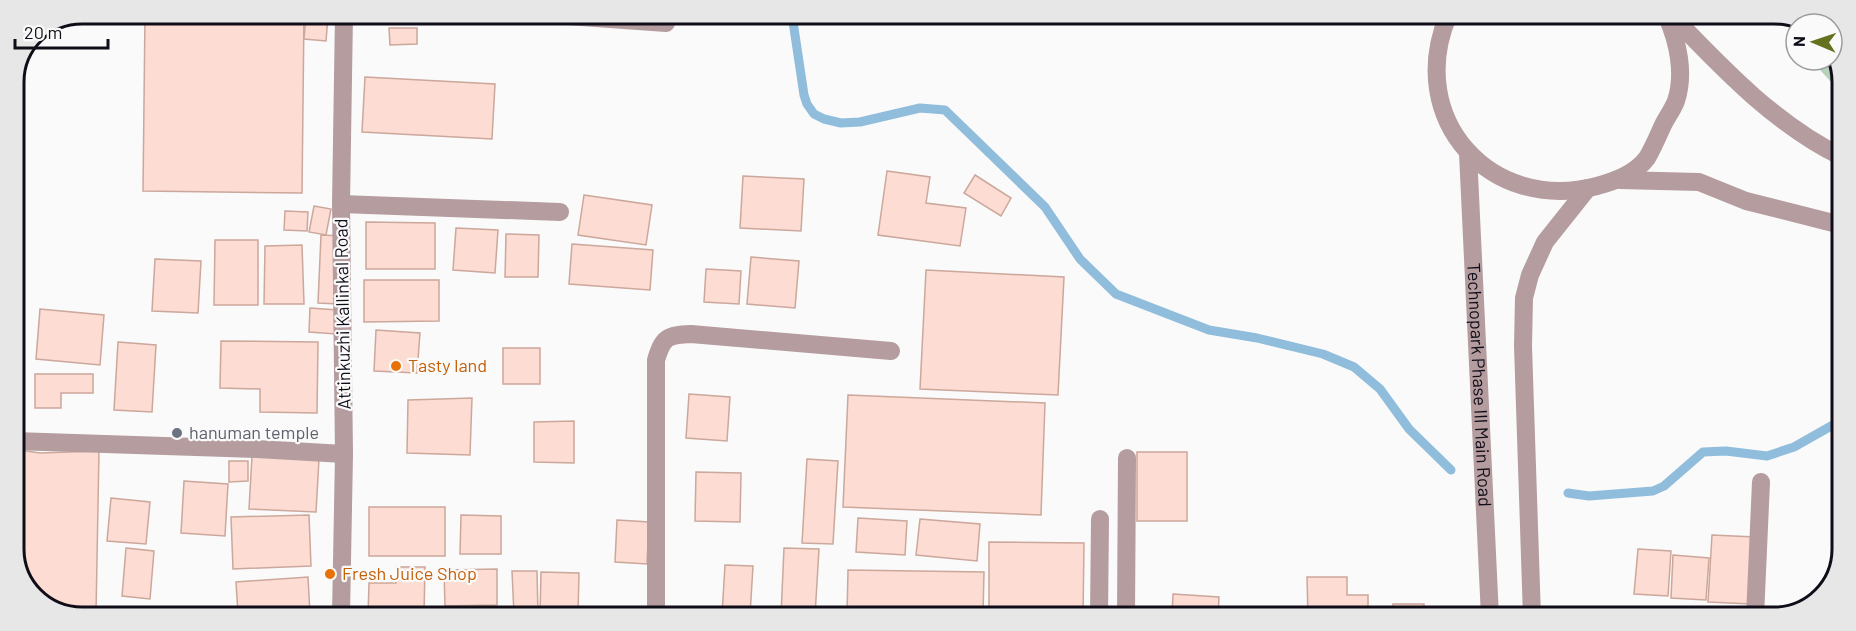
<svg xmlns="http://www.w3.org/2000/svg" width="1856" height="631" font-family="Barlow,sans-serif">
  <style>
    .green { fill: #b6d2bb }
    .lines { fill: none; stroke-linecap: round; stroke-linejoin: round }
    .stream { stroke: #90bddb; stroke-width: 9 }
    .building { fill: #fcdcd3; stroke: #cca79b; stroke-width: 1.5 }
    .minor { stroke: #b49c9f; stroke-width: 18 }
    .food-dot { fill: #e8710a; stroke: #fafafa; stroke-width: 2 }
    .worship-dot { fill: #6b7280; stroke: #fafafa; stroke-width: 2 }
    .labels { text-anchor: middle; stroke-width: 4.5; stroke-linejoin: round; paint-order: stroke }
    .street-label { font-size: 18px; fill: #100d18; stroke: #fafafa }
    .food-label { font-size: 18px; fill: #c56008; stroke: #fafafa; text-anchor: start }
    .worship-label { font-size: 18px; fill: #5b616d; stroke: #fafafa; text-anchor: start }
    .rim { fill: none; stroke: #100d18; stroke-width: 3 }
  </style>
  <rect width="100%" height="100%" fill="#fafafa"/>
  <!-- green -->
  <path class="green" d="M1832,50L1842,77V94L1811,60H1832Z"/>
  <g class="lines">
    <!-- stream -->
    <g class="stream">
      <path d="M792,15L804,95L807,104L814,114L824,119L841,123L860,122L920,108L945,110L1045,207L1080,259L1116,294L1209,330L1257,338L1323,354L1354,367L1380,389L1409,429L1451,470"/>
      <path d="M1568,493L1589,496L1653,491L1664,486L1703,452L1726,451L1767,456L1794,447L1840,421"/>
    </g>
  </g>
  <!-- building -->
  <g class="building">
    <path d="M145,14H304L302,193L143,191Z"/>
    <path d="M306,15L328,16L326,41L304,39Z"/>
    <path d="M389,28H417V44L390,45Z"/>
    <path d="M365,77L495,84L492,139L362,132Z"/>
    <path d="M887,171L930,177L926,203L966,208L960,246L878,235Z"/>
    <path d="M975,175L1011,198L1001,216L964,193Z"/>
    <path d="M743,176L804,179L801,231L740,228Z"/>
    <path d="M584,195L652,205L646,245L578,235Z"/>
    <path d="M314,206L331,209L326,235L309,232Z"/>
    <path d="M285,211L308,212L307,231L284,230Z"/>
    <path d="M366,222L435,223V269H366Z"/>
    <path d="M456,228L498,230L495,273L453,270Z"/>
    <path d="M506,234L539,235L538,277H505Z"/>
    <path d="M321,235L342,236L338,304L318,303Z"/>
    <path d="M215,240H258V305H214Z"/>
    <path d="M572,244L653,250L650,290L569,284Z"/>
    <path d="M302,245L304,304H264L265,246Z"/>
    <path d="M751,257L799,261L795,308L747,304Z"/>
    <path d="M155,259L201,261L198,313L152,311Z"/>
    <path d="M706,269L741,271L739,304L704,302Z"/>
    <path d="M926,270L1064,277L1058,395L920,389Z"/>
    <path d="M364,280H439V321L364,322Z"/>
    <path d="M310,308L338,310L336,334L309,332Z"/>
    <path d="M40,309L104,315L100,365L36,359Z"/>
    <path d="M376,330L420,333L417,373L374,371Z"/>
    <path d="M221,341L318,342L317,413L260,412V389L220,388Z"/>
    <path d="M118,342L156,345L152,412L114,410Z"/>
    <rect x="503" y="348" width="37" height="36"/>
    <path d="M35,374H93V393H61V408H35Z"/>
    <path d="M689,394L730,397L727,441L686,438Z"/>
    <path d="M848,395L1045,403L1041,515L843,507Z"/>
    <path d="M472,398L470,455L407,453L408,400Z"/>
    <path d="M574,421V463L534,462V422Z"/>
    <path d="M19,450L40,453L99,451L96,614H61L28,591L21,572L22,523Z"/>
    <rect x="1137" y="452" width="50" height="69"/>
    <path d="M252,456L319,459L316,512L249,509Z"/>
    <path d="M807,459L838,461L833,544L802,543Z"/>
    <path d="M229,461H248V481L229,482Z"/>
    <path d="M696,472L741,473L740,522L695,521Z"/>
    <path d="M184,481L228,484L225,536L181,533Z"/>
    <path d="M111,498L150,502L146,544L107,541Z"/>
    <rect x="369" y="507" width="76" height="49"/>
    <path d="M309,515L311,566L233,569L231,517Z"/>
    <path d="M461,515L501,516V554H460Z"/>
    <path d="M858,518L907,521L905,555L856,552Z"/>
    <path d="M920,519L980,524L977,561L916,555Z"/>
    <path d="M617,520L649,522L647,564L615,562Z"/>
    <path d="M1712,535L1755,537L1751,604L1708,602Z"/>
    <path d="M989,542L1084,543L1083,616H989Z"/>
    <path d="M126,548L154,551L150,599L122,596Z"/>
    <path d="M784,548L819,549L815,616L781,615Z"/>
    <path d="M1638,549L1671,551L1668,596L1634,594Z"/>
    <path d="M1673,555L1709,558L1706,600L1671,598Z"/>
    <path d="M725,565L753,566L750,615H722Z"/>
    <path d="M396,567H425L424,615H368L369,583H396Z"/>
    <path d="M497,569V605L445,606L444,570Z"/>
    <path d="M848,570L984,572L983,616H847Z"/>
    <path d="M512,571H537L538,615H514Z"/>
    <path d="M541,572L579,573L578,615H540Z"/>
    <path d="M308,577L310,614H238L236,582Z"/>
    <path d="M1307,577H1347V595H1368V617H1308Z"/>
    <path d="M1173,594L1219,597L1218,616H1172Z"/>
    <rect x="1393" y="604" width="31" height="13"/>
  </g>
  <g class="lines">
    <!-- minor -->
    <g class="minor">
      <path d="M540,14L666,23"/>
      <path d="M1448,16C1405,118 1490,214 1597,186C1615,181 1635,174 1647,158C1653,148 1658,136 1663,125C1667,117 1673,109 1676,101C1685,74 1678,42 1667,17"/>
      <path d="M1673,17C1723,69 1776,125 1842,157"/>
      <path id="s1" d="M1468,153L1490,617"/>
      <path d="M1620,180L1699,182L1746,201L1841,225"/>
      <path d="M341,204L560,212"/>
      <path d="M14,441L257,449L344,454"/>
      <path d="M341,615L344,454L341,204L344,14"/>
      <path d="M656,615V360C663,337 667,335 691,334L891,351"/>
      <path d="M1099,616L1100,519"/>
      <path d="M1126,616L1127,458"/>
      <path d="M1532,617L1523,346L1524,298L1530,275L1545,242L1588,188"/>
      <path d="M1755,617L1761,482"/>
    </g>
  </g>
  <!-- markers -->
  <g class="food-dot">
    <circle cx="396" cy="366" r="6"/>
    <circle cx="330" cy="574" r="6"/>
  </g>
  <circle class="worship-dot" cx="177" cy="433" r="6"/>
  <g class="labels">
    <!-- street labels -->
    <g class="street-label">
      <text transform="translate(343 314) rotate(-91)" y="6">Attinkuzhi Kallinkal Road</text>
      <text dy="6" stroke="none"><textPath href="#s1" startOffset="232">Technopark Phase III Main Road</textPath></text>
    </g>
    <!-- food labels -->
    <g class="food-label">
      <text x="408" y="372">Tasty land</text>
      <text x="342" y="580">Fresh Juice Shop</text>
    </g>
    <!-- worship labels -->
    <g class="worship-label">
      <text x="189" y="439">hanuman temple</text>
    </g>
  </g>
  <!-- crop -->
  <path d="M0 0H1856V631H0ZM82 24H1774A58 58 0 0 1 1832 82V549A58 58 0 0 1 1774 607H82A58 58 0 0 1 24 549V82A58 58 0 0 1 82 24Z" fill="#e7e7e8" fill-rule="evenodd"/>
  <path class="rim" d="M82 24H1774A58 58 0 0 1 1832 82V549A58 58 0 0 1 1774 607H82A58 58 0 0 1 24 549V82A58 58 0 0 1 82 24Z"/>
  <!-- north arrow -->
  <g transform="translate(1814 42) rotate(272)"><circle r="28" fill="#fafafa" stroke="#9c9ba0" stroke-width="1.5"/>
  <path d="M0-4.5L10 22L0 15L-10 22Z" fill="#62721f"/>
  <text y="-9" font-size="16" font-weight="bold" text-anchor="middle" fill="#100d18">N</text>
  </g>
  <!-- scale -->
  <path d="M15 39v9h93v-9" fill="none" stroke="#100d18" stroke-width="3"/>
  <text x="24" y="39" font-size="18" fill="#100d18" stroke="#fafafa" stroke-width="4.5" paint-order="stroke">20 m</text>
</svg>
